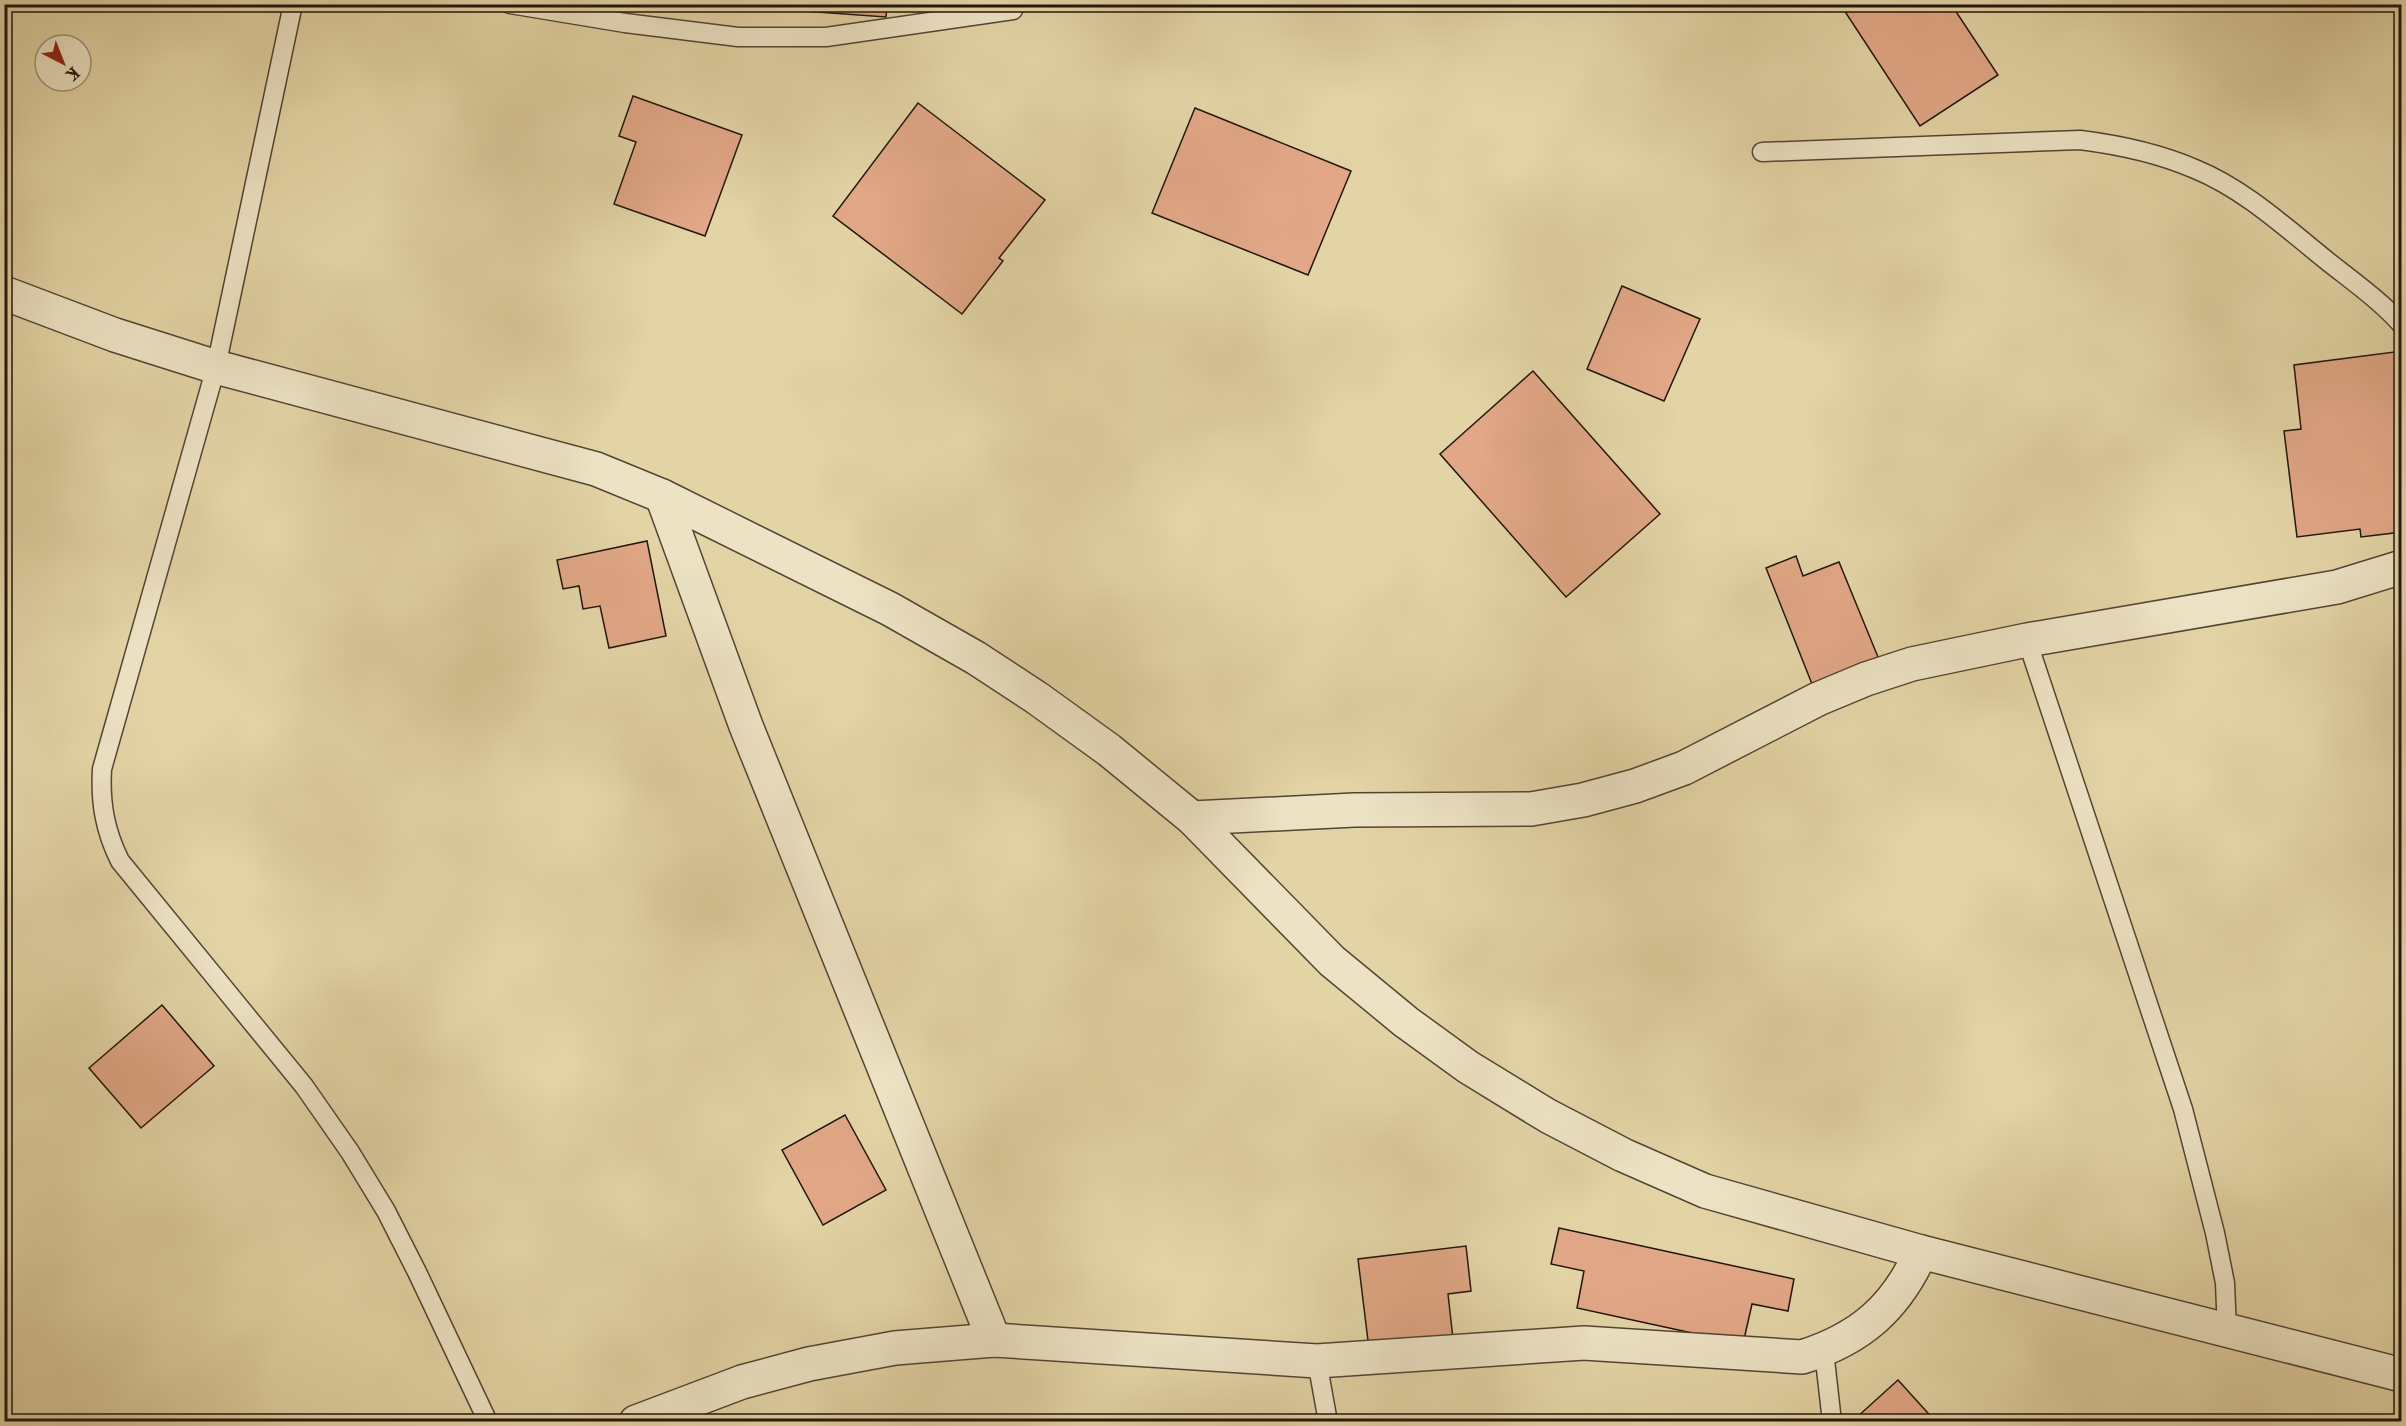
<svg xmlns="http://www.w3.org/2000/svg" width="2406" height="1426" font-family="'IM FELL Double Pica',serif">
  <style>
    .building { fill: #e1a786; stroke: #23150f; stroke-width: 1.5 }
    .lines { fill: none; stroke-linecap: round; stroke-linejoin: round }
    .lane-casing { stroke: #534534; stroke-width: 21 }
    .street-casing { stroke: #534534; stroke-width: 36 }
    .lane { stroke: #ede3c4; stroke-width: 18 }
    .street { stroke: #ede3c4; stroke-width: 33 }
  </style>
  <rect width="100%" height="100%" fill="#e3d4a5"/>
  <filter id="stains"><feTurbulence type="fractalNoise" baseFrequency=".00333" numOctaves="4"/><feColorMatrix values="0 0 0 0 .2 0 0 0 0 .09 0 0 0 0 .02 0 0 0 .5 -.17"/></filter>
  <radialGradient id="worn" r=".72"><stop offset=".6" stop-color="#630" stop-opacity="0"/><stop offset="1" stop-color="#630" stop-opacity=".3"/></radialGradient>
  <!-- building -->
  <g class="building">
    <path d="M803,4H887L886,17L803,11Z"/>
    <path d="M1840,4H1951L1998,75L1920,126Z"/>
    <path d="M633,96L742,135L705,236L614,204L636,142L619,136Z"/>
    <path d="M918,103L1045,200L999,258L1003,261L962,314L833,216Z"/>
    <path d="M1195,108L1351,171L1308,275L1152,213Z"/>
    <path d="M1622,286L1700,319L1664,401L1587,369Z"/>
    <path d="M2402,351V532L2361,537L2360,529L2297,537L2284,431L2301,429L2294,365Z"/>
    <path d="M1533,371L1660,514L1566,597L1440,454Z"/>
    <path d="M647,541L666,636L609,648L600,606L583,609L579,586L563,589L557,560Z"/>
    <path d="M1796,556L1803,576L1839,562L1878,657L1812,684L1766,568Z"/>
    <path d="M162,1005L214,1066L141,1128L89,1068Z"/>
    <path d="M845,1115L886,1190L823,1225L782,1150Z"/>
    <path d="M1559,1228L1794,1279L1788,1311L1752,1304L1743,1344L1577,1308L1584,1271L1551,1264Z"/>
    <path d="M1466,1246L1471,1291L1448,1294L1453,1339L1369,1349L1358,1259Z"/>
    <path d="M1898,1380L1936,1422H1861L1857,1417Z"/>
  </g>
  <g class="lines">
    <defs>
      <g id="lane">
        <path d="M293,4L216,367L102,769C100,803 105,831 120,861L304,1086L350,1152L386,1211L417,1272L488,1422"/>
        <path d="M510,4L625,23L738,37H826L1013,10"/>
        <path d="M1762,152L2080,140C2120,145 2158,153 2195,169C2244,189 2285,227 2326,260C2351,280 2380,300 2402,325"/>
        <path d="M2027,640L2183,1109L2215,1233L2225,1283L2227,1331"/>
        <path d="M1824,1351L1832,1422"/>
        <path d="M1317,1361L1328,1422"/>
      </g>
      <g id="street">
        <path d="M4,293L115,335L216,367L596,469L662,496L890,609L976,658L1037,698L1109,750L1192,818L1332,961L1406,1022L1468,1067L1548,1116L1623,1155L1705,1191L1921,1252L2402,1375"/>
        <path d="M662,496L746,726L994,1340"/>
        <path d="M1192,818L1354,810L1531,809L1583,800L1635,786L1684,768L1818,699L1866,679L1912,664L2027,640L2337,587L2402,567"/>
        <path d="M636,1422L742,1382L809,1364L895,1348L994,1340L1317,1361L1584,1343L1802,1357C1860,1339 1896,1308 1921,1252"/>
      </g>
    </defs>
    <!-- lane casing -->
    <use href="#lane" class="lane-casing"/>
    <!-- street casing -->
    <use href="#street" class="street-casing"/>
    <!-- lane -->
    <use href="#lane" class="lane"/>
    <!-- street -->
    <use href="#street" class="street"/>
  </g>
  <!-- margin -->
  <rect width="2406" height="1426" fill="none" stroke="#e3d4a5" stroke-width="24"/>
  <rect x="6" y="6" width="2394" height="1414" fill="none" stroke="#23150f" stroke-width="3"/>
  <rect x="12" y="12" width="2382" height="1402" fill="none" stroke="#23150f" stroke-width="1.5"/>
  <!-- north arrow -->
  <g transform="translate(63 63) rotate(138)"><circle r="28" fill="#ede3c4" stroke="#9c917c" stroke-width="1.5"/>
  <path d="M0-4.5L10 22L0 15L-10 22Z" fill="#8f2418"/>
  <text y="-9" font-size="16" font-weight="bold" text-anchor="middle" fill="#23150f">K</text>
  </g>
  <rect width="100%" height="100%" filter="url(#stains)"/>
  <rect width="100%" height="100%" fill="url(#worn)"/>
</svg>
